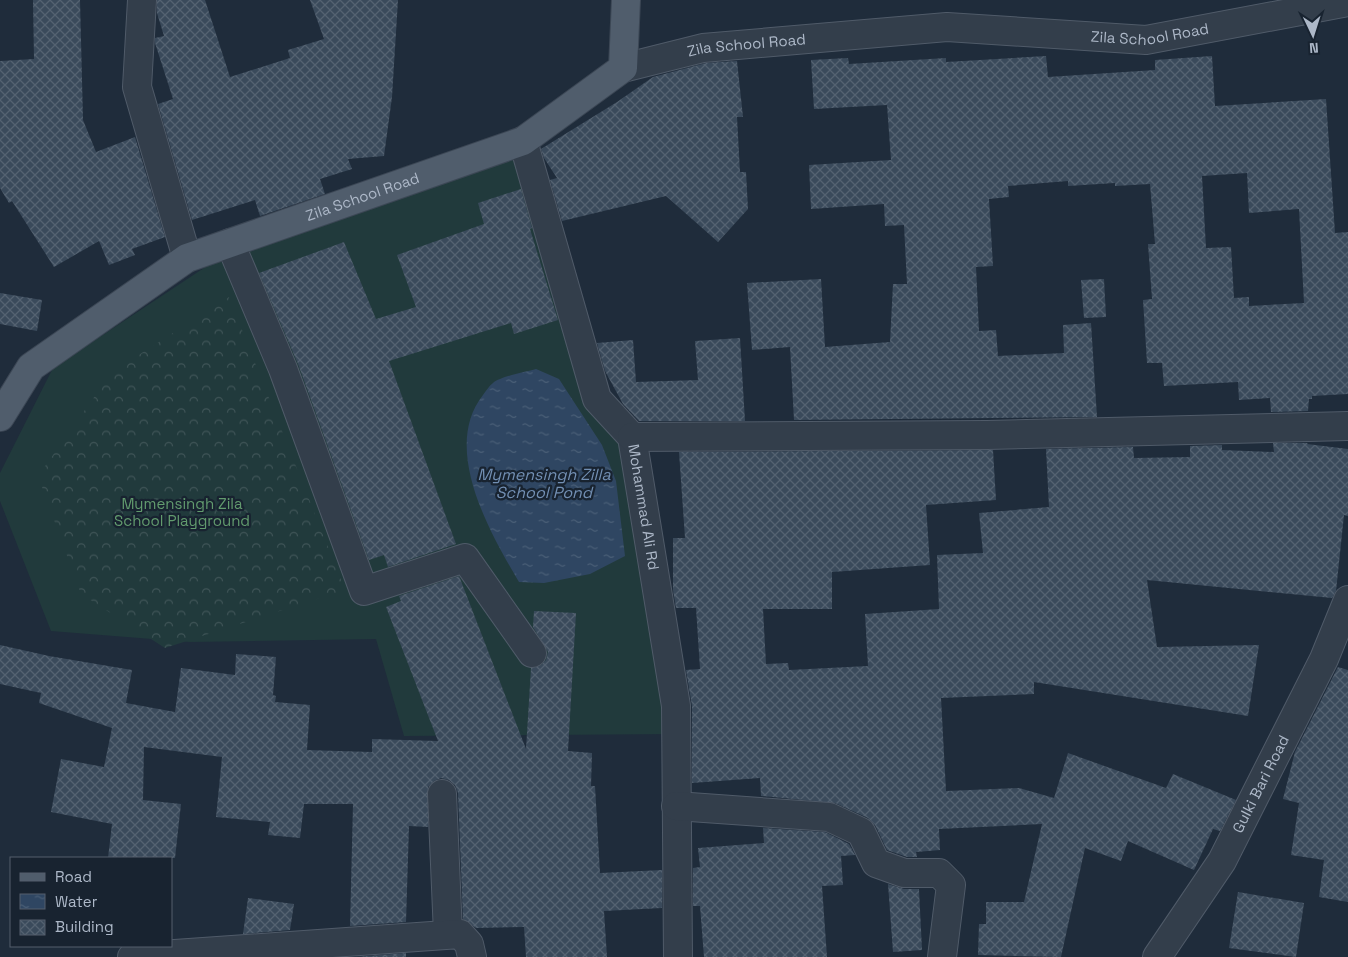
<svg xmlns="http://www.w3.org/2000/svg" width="1348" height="957" font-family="'Space Grotesk',sans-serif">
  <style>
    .grass { fill: #213a3c }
    .forest { fill: url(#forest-crowns) }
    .water { fill: url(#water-ripples) }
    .building { fill: url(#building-cross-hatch); fill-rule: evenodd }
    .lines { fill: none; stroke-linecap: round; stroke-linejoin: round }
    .minor-casing { stroke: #505b69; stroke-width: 30 }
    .major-casing { stroke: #3c4755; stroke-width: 30 }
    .minor { stroke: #333e4b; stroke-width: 28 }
    .major { stroke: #505d6c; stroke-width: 28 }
    .labels { text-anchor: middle; stroke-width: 4.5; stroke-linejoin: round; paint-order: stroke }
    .street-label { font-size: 15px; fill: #adb8c8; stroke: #182330 }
    .park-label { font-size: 15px; fill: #629b6e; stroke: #182330 }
    .water-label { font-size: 16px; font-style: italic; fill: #728fb3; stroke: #182330 }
  </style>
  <defs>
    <pattern id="forest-crowns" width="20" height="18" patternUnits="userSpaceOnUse" patternTransform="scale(1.25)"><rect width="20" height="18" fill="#213a3c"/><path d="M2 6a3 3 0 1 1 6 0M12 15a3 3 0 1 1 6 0" fill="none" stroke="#3f5457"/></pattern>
    <pattern id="water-ripples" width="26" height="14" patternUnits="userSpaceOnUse" patternTransform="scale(1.25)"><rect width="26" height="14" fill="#2f4662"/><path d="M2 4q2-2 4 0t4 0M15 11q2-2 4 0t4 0" fill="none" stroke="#4a5f77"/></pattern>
    <pattern id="building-cross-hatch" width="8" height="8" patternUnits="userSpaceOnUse" patternTransform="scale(1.25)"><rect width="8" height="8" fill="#3a4a5b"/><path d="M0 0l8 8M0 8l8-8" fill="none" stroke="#546271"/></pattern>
  </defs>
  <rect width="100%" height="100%" fill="#1f2c3b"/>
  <!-- grass -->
  <path class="grass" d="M518,150L623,444L676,734L404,736L376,639L190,642L51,631L0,501V473L53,368L216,260Z"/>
  <!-- forest -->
  <path class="forest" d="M229,297L345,590L165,648L81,594L38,476L112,372Z"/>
  <!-- water -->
  <path class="water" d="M536,369L559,379L602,445L616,481L625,556L590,574L544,583L519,582C490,533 441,448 483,395C486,391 489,386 493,383C501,376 526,372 536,369Z"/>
  <!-- building -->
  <g class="building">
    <path d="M33,0H80L83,120L96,152L135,137L165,237L132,249L135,255L109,265L99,241L54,267L12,201L9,203L0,188V61L34,59Z"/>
    <path d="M157,0H205L230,77L290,58L288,50L324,39L310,0H398L392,97L384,156L348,159L352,169L320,179L325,194L260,216L255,200L192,220L158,104L173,99L155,43V38L164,36L157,13Z"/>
    <path d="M1046,56L1048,77L1155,70V60L1212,56L1215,106L1326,99L1335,233L1348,232V394L1312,396V399H1309L1308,411L1271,412L1270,398L1239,400L1238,382L1164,386L1162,363H1147L1143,300L1152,299L1148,244H1155L1150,184L1115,186V183L1068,186V181L1008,186L1009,197L989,199L993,266L976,267L979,331L996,330L998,356L1064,353L1063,325L1091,323L1097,417L794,420L790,347L752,350L747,283L821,279L825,347L890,342L893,284H907L904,225L885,226L884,204L811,209L809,165L891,160L887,105L814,109L811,60L848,58L849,64L946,58V62ZM1247,173L1249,213L1299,209L1304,303L1249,306V297L1234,298L1231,247L1206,248L1202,176Z"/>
    <path d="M737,61L743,117H737L740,172H746L748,209L718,242L666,196L562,221L550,180L557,178L544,158L541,149L617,102L653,77L706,63Z"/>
    <path d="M521,189L532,228L530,229L558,320L514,334L511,323L389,361L456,544L388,567L384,555L369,560L298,364L259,273L344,242L376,319L416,307L397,255L484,224L478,203Z"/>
    <path d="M1104,279L1106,317L1084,318L1081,280Z"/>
    <path d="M0,293L42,300L37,331L0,324Z"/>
    <path d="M740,338L745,421H639L623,404L605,371L597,343L633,340L636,382L698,380L695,341Z"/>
    <path d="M1273,443H1308L1307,444L1348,449V516L1344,515L1336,591L1332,598L1147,580L1157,647L1259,645L1248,716L1034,682V694L941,698L946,791L1019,788L1054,798L1068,753L1166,788L1173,774L1236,800L1220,831L1213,829L1194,870L1128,841L1121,861L1085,848L1061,957L978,955L979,924H986V902H1024L1042,824L939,829L940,850L916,852L917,857H907L887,850L875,825L868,818L835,803L761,796L760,778L692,783V706L686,670L700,669L696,608H676L673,590V538H685L679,452L993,450L996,500L926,505L930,565L832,572V609H763L766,664L788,663L789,670L868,666L865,614L939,609L937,555L983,553L979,513L1049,507L1046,449L1133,447L1134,458L1190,457V446L1222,445V450L1274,452Z"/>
    <path d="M459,576L526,749L531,668L541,665L546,660L548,652L533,627L534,611L576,613L568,751L592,753L591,786H595L600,873L662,870V908L604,911L607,957H526L524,927L476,928L463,919L458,793L455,785L449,780L441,778L434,781L428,787V827L409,826L406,922L350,926L353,804H304L300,838L268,835L270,822L216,817L222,757L144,747L143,800L181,804L175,858H108L112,824L51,812L61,759L104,767L112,728L39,703L41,693L0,684V645L49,656L132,670L126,703L175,712L181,668L235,675L236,654L276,657L273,695L276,696L275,702L310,705L307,750L372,752V739L438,741L386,607L401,601L399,596Z"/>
    <path d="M1338,667L1348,670V902L1319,897L1324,860L1291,855L1299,803L1283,799L1295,752Z"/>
    <path d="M763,828L825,832L849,844L855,855L841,856L843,885L822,886L827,957H704L700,906H693V868L700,867L698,848L764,843Z"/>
    <path d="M888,884L904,889H919L922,950L893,952Z"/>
    <path d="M1238,892L1304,903L1296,957L1229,948Z"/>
    <path d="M248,898L294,904L290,930L243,934Z"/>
    <path d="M406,953V957H355Z"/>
  </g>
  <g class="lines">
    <defs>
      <g id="minor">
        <path d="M142,0L137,87L187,258"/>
        <path id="s1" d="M623,68L703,48L947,27L1146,40L1348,2"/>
        <path id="s2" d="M523,141L597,399L632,437L676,706L678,957"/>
        <path d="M230,243L283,369L364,591L465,558L532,653"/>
        <path d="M632,437L987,435L1348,426"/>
        <path d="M442,794L448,934"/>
        <path d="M676,806L829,817L861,832L876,863L904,873H939L951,885L942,957"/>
        <path d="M132,957L460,934L469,944L472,957"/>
        <path id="s3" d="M1157,957L1222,861L1324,659L1348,600"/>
      </g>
      <g id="major">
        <path id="s4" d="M0,417L31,367L187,258L523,141L623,68L626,0"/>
      </g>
    </defs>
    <!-- minor casing -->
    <use href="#minor" class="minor-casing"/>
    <!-- major casing -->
    <use href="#major" class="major-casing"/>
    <!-- minor -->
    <use href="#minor" class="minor"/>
    <!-- major -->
    <use href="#major" class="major"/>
  </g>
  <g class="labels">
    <!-- street labels -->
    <g class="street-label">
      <text dy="5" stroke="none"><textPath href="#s1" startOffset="531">Zila School Road</textPath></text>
      <text dy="5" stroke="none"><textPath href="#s1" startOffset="126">Zila School Road</textPath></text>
      <text dy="5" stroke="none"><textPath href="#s4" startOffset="435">Zila School Road</textPath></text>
      <text dy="5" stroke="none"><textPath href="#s2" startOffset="391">Mohammad Ali Rd</textPath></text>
      <text dy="5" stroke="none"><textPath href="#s3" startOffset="202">Gulki Bari Road</textPath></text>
    </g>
    <!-- park labels -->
    <g class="park-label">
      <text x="182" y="509">Mymensingh Zila<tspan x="182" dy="17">School Playground</tspan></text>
    </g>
    <!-- water labels -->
    <g class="water-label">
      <text x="544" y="480">Mymensingh Zilla<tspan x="544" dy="18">School Pond</tspan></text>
    </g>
  </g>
  <!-- legend -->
  <rect x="10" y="857" width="162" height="90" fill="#182330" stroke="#545f6d"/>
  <rect x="20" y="873" width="25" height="8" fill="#505d6c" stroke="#545f6d"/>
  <text x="55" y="882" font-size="15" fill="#adb8c8">Road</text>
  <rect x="20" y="894" width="25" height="15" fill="url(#water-ripples)" stroke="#545f6d"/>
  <text x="55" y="907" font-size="15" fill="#adb8c8">Water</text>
  <rect x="20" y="920" width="25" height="15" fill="url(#building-cross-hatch)" stroke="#545f6d"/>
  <text x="55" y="932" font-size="15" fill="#adb8c8">Building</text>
  <!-- north arrow -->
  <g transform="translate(1313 35) rotate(176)" stroke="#182330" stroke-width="4" paint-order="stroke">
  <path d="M0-4L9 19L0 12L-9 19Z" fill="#adb8c8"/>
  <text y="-8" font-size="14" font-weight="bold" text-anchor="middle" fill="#adb8c8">N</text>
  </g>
</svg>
